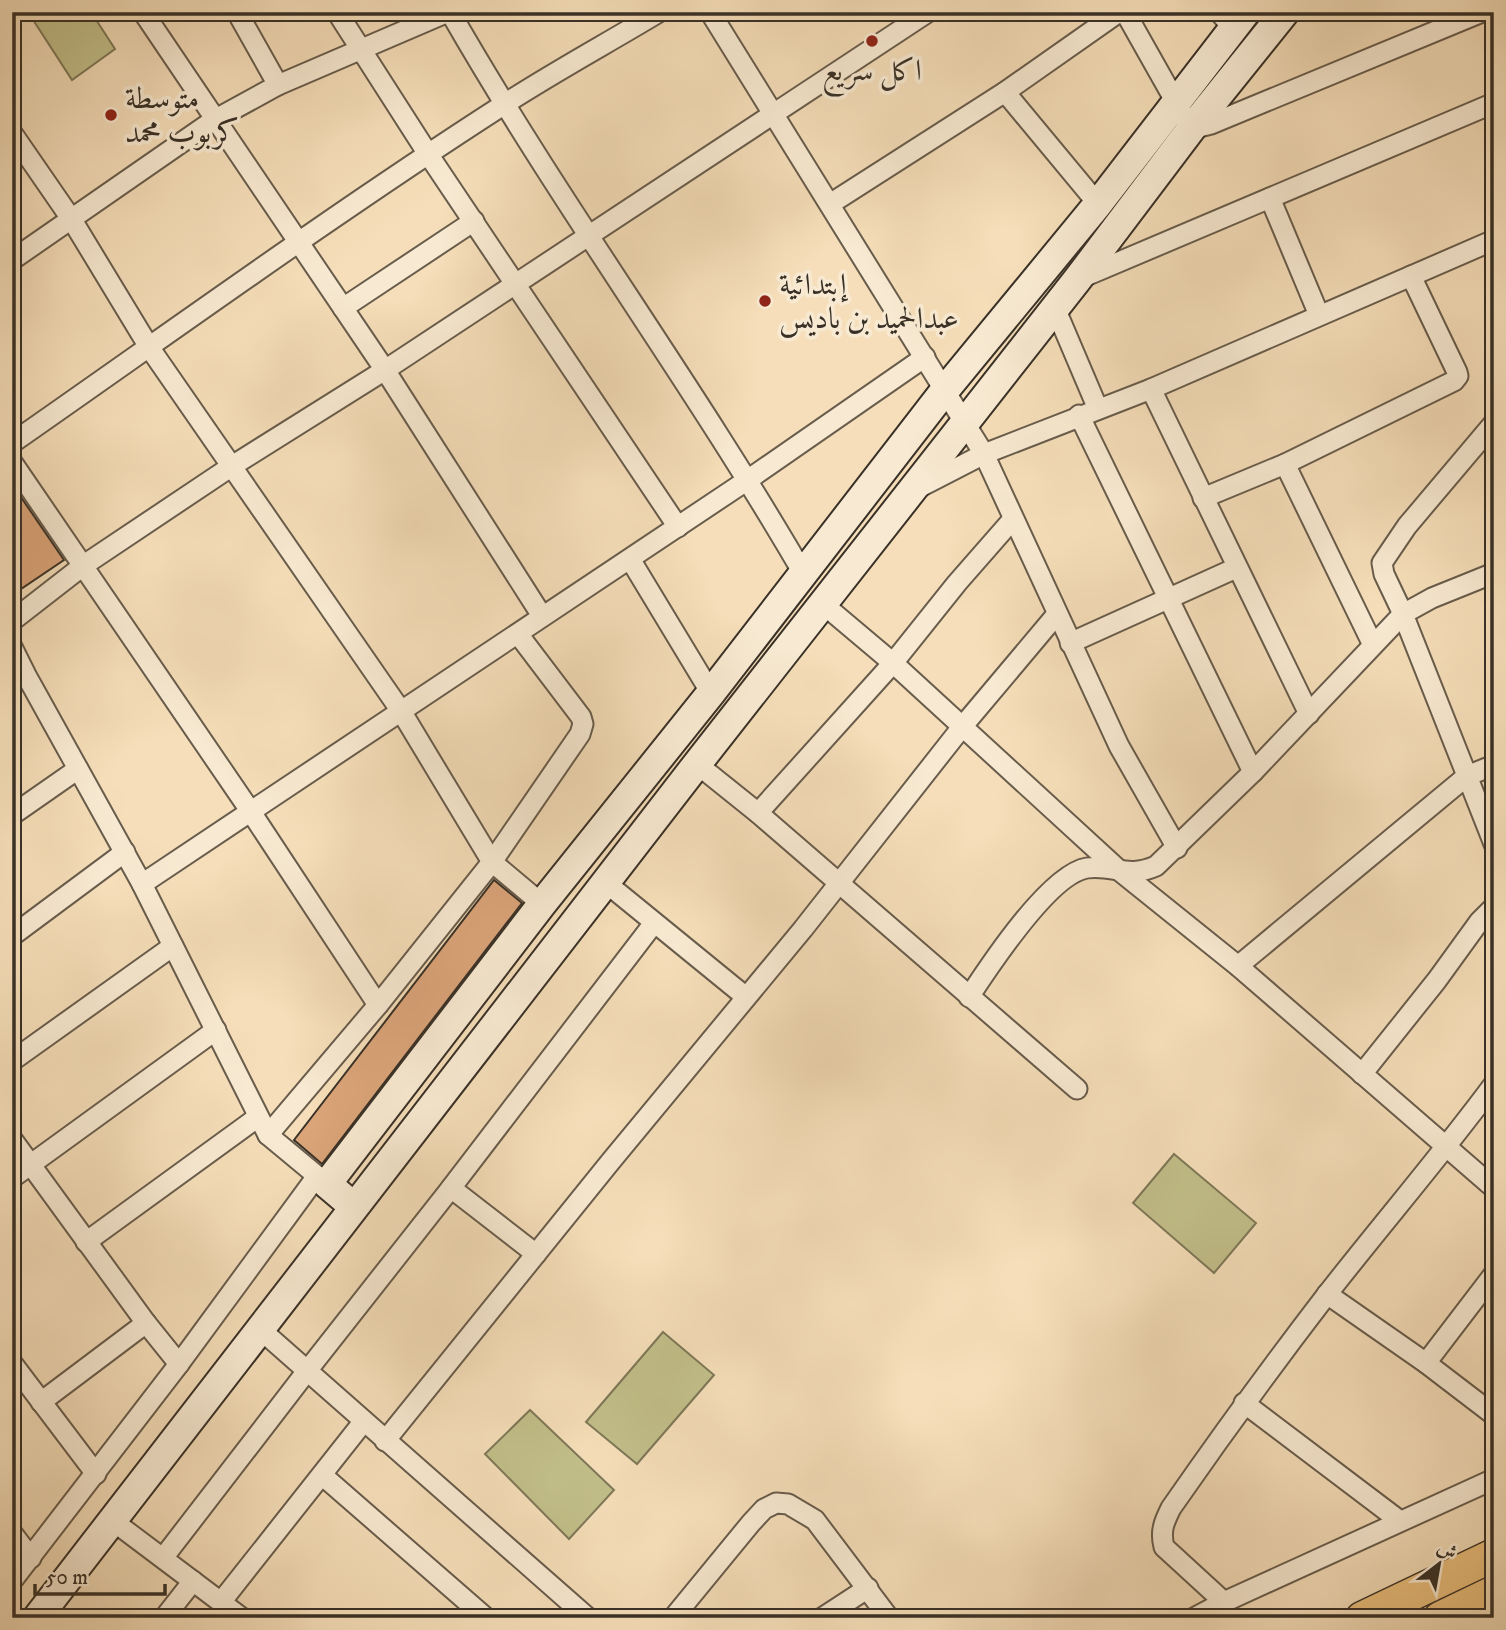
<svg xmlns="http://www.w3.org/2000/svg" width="1506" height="1630" font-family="'IM FELL DW Pica',Amiri,serif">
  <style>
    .green { fill: #c2bf8a; stroke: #7e7858; stroke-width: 2 }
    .building { fill: #dba479; stroke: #393127; stroke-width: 2 }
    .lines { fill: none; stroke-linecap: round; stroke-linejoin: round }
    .street-casing { stroke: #685c4c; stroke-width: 23 }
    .secondary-casing { stroke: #393127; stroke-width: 32 }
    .primary-casing { stroke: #393127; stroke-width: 35 }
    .street { stroke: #f8ead2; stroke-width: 19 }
    .secondary { stroke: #f8ead2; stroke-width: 28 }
    .primary { stroke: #eabf7c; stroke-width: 32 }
    .poi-dot { fill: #8f2418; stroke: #f8ead2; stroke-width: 2.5 }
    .labels { text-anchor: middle; stroke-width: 7; stroke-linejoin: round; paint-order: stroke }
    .poi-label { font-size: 30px; fill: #393127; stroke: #f8ead2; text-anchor: start }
  </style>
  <rect width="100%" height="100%" fill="#f5deb9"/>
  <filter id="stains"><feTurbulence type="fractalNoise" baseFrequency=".00286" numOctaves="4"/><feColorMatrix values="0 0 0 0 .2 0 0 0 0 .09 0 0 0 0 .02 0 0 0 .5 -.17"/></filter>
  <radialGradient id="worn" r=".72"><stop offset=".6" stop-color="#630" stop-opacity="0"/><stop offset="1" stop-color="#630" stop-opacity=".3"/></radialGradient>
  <!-- green -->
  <g class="green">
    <path d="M28,12H91L115,49L72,80Z"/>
    <path d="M1174,1154L1256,1223L1214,1273L1133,1203Z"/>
    <path d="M663,1332L714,1375L637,1464L586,1422Z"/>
    <path d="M530,1410L614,1490L569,1539L485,1454Z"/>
  </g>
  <!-- building -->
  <g class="building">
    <path d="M12,484L64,560L12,595Z"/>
    <path d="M494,880L522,903L322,1164L294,1140Z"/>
  </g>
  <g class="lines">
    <defs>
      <g id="street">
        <path d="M143,12L385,370L542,616"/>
        <path d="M237,12L278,85"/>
        <path d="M337,12L428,154L678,527"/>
        <path d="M450,12C560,204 692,382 803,573"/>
        <path d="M710,12L984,454L1119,746L1177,848"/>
        <path d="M1125,12L1191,129L1211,124L1482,12"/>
        <path d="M1219,12L1233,28"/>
        <path d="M1005,92L1098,204"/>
        <path d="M12,133L72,220L149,347L401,711L492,862L542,904"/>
        <path d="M1270,198L1319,315"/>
        <path d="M830,204L1005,92L1119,12"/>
        <path d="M12,260L214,120L278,85L448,12"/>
        <path d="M1081,278L1494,103"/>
        <path d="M343,308L474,221"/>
        <path d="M1055,308L1098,409"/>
        <path d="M1151,389L1309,714"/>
        <path d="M1079,415L1253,772"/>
        <path d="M1494,423L1407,526L1382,563L1384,574L1403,614L1494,844"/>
        <path d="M12,443C174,330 334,214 500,107C552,73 606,44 659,12"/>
        <path d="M12,462L251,812L378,1005"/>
        <path d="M1285,464L1373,645"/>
        <path d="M918,488L984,454L1151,389L1494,240"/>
        <path d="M1203,498L1285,464L1454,381L1458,376L1457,372L1411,276"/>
        <path d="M630,559L711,693"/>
        <path d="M823,604L893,663L1121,872L1238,966L1494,1188"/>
        <path d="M12,621L84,565L232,466L385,370L928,12"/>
        <path d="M1070,643L1236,568"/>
        <path d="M12,647L26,675L142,884L268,1135L327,1184"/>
        <path d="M697,764L758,813L1077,1089"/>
        <path d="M758,813L893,663L957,583L1013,519"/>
        <path d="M12,815L78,769"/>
        <path d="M605,882L746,997"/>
        <path d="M142,884L749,479L925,357"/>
        <path d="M12,936L125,852"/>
        <path d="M1238,966L1467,776L1494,765"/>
        <path d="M969,997C990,965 1050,874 1087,868C1113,864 1127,879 1156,866L1253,772L1403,614L1432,598L1494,573"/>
        <path d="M12,1061L173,946"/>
        <path d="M1362,1074L1437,980L1479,922L1494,907"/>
        <path d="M268,1135L378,1005L492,862L580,734L583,724L581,717L518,634"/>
        <path d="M12,1139L146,1323L179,1364"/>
        <path d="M12,1178L216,1030"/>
        <path d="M451,1188L654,923"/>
        <path d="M86,1242L258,1117"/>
        <path d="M1327,1294L1426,1363L1494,1415"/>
        <path d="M261,1330L588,1618"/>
        <path d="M12,1363L96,1474"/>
        <path d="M1426,1363L1494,1274"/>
        <path d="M41,1402L146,1323"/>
        <path d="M1244,1403L1400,1521"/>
        <path d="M385,1441L611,1161L803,929L962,727L1057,614"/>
        <path d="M322,1475L486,1618"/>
        <path d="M113,1521L242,1618"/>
        <path d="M12,1533L31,1558"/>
        <path d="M163,1558L307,1371L451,1188L536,1254"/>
        <path d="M12,1581L179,1364L317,1176"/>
        <path d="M221,1602L364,1421"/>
        <path d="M1224,1602L1164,1547C1160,1531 1164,1522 1171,1508C1221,1436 1272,1366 1325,1297C1381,1225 1440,1157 1494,1084"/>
        <path d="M164,1618L193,1581"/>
        <path d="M673,1618L751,1523L764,1509L776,1503L788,1504L815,1520L889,1618"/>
        <path d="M822,1618L868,1588"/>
        <path d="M1194,1618L1224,1602L1494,1479"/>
      </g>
      <g id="secondary">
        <path d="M353,1206L327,1184L542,904L711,693L945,390L1098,204L1246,12"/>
        <path d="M37,1618L697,764L1077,280L1191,129L1285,12"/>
        <path d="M1492,1618L1494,1617"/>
      </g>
      <g id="primary">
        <path d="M1362,1618L1494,1555"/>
        <path d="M1440,1618L1494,1592"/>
      </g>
    </defs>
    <!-- street casing -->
    <use href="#street" class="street-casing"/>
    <!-- secondary casing -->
    <use href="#secondary" class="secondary-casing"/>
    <!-- primary casing -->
    <use href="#primary" class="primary-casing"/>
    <!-- street -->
    <use href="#street" class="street"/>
    <!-- secondary -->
    <use href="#secondary" class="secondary"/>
    <!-- primary -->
    <use href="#primary" class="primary"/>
  </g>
  <!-- markers -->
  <g class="poi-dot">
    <circle cx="872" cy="41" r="7"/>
    <circle cx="111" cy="115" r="7"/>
    <circle cx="765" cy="301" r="7"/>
  </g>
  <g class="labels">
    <!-- poi labels -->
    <g class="poi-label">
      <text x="872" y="80" text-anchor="middle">اكل سريع</text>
      <text x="125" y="108">متوسطة<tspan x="125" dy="34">كربوب محمد</tspan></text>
      <text x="779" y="294">إبتدائية<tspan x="779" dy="34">عبدالحميد بن باديس</tspan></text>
    </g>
  </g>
  <!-- margin -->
  <rect width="1506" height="1630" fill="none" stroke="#f5deb9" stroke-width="42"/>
  <rect x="14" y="14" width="1478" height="1602" fill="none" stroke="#393127" stroke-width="3.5"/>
  <rect x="21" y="21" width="1464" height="1588" fill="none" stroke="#393127" stroke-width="2"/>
  <!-- north arrow -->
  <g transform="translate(1439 1564) rotate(31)" stroke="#f8ead2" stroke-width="5" paint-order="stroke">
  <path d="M0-5L12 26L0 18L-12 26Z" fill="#393127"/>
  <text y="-10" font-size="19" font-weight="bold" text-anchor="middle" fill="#393127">ش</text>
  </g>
  <!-- scale -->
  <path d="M35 1584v10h130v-10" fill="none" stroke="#393127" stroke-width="3.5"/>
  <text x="46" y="1584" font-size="21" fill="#393127" stroke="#f8ead2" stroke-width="5" paint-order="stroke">50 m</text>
  <rect width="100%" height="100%" filter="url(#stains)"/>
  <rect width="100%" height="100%" fill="url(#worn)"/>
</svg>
